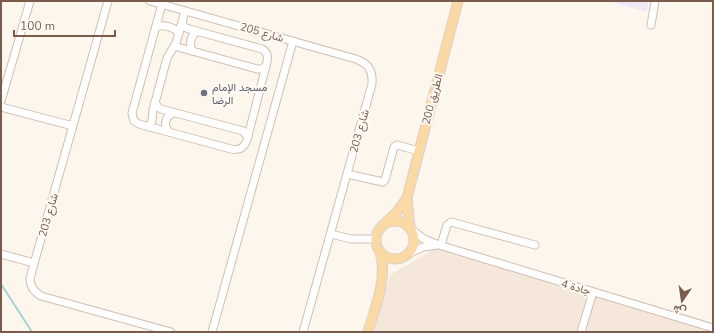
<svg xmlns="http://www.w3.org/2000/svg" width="714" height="333" font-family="'Nunito Sans',Vazirmatn,sans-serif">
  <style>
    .residential { fill: #f5e8da }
    .education { fill: #f3e8fa }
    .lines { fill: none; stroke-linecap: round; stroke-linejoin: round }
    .stream { stroke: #a5d3da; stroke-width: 2 }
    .minor-casing { stroke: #d1beb0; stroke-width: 9 }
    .major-casing { stroke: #dad1cd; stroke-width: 11 }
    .minor { stroke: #fff; stroke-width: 7 }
    .major { stroke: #fbd9a5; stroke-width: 9 }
    .worship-dot { fill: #6b7280; stroke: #fffaf3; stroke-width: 1.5 }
    .labels { text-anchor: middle; stroke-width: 4; stroke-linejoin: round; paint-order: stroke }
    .street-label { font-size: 11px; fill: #7a5c4d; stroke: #fffaf3 }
    .worship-label { font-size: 11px; fill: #5b616d; stroke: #fffaf3; text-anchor: start }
  </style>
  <rect width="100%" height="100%" fill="#fdf6ec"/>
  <!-- residential -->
  <path class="residential" d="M441,245L713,328V332H374L390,275Z"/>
  <!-- education -->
  <path class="education" d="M608,1H649L646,12Z"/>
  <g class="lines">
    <!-- stream -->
    <path class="stream" d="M1,284L32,332"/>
    <defs>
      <g id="minor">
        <path d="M108,1L30,278C30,287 34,292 41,296L171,332"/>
        <path d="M150,1L356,59C369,64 373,71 372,84L303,332"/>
        <path d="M162,4L132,113L134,121L139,124L231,149C239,151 244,148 247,140L266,66C268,59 269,53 262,49L189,29L184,27L182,22"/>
        <path d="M651,25L655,1"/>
        <path d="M156,27C165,24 172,26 179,33"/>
        <path d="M174,46L257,69H261L266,66"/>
        <path d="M192,51C189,43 190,37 197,31"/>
        <path d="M1,101L30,1"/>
        <path d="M155,102L158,107L161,109L243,131L248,137"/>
        <path d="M1,107L73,126"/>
        <path d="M149,127L152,121L153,110L167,58L176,43L185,11"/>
        <path d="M169,132C163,125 165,116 174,113"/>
        <path d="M347,174L383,182L385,180L394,147L397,145L419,151"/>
        <path d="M411,229L424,239L439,245L713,328"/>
        <path d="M331,234L351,239H375"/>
        <path d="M441,245L447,225L451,222L535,245"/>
        <path d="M1,254L34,263"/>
        <path d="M408,254L423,247L437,245"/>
        <path d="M212,332L293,41"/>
        <path d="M581,332L593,292"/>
      </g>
      <g id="major">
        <circle cx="395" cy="240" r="19"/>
        <path d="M387,221L397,212L407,198"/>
        <path d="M410,228L407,198L458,1"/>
        <path d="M368,332C375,308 388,277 380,252"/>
      </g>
    </defs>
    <!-- minor casing -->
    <use href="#minor" class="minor-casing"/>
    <!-- major casing -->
    <use href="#major" class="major-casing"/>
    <!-- minor -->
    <use href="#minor" class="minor"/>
    <!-- major -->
    <use href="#major" class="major"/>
  </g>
  <!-- markers -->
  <circle class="worship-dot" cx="204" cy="93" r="4"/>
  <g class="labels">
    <!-- street labels -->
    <g class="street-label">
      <text transform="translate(262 32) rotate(16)" y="4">شارع 205</text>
      <text transform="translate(432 99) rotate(-75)" y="4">الطريق 200</text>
      <text transform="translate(359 131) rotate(-74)" y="4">شارع 203</text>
      <text transform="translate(48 215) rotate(-74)" y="4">شارع 203</text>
      <text transform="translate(576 287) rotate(17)" y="4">جادة 4</text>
    </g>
    <!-- worship labels -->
    <g class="worship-label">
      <text x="212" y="91">مسجد الإمام<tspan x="212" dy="13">الرضا</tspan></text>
    </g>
  </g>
  <!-- border -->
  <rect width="714" height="333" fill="none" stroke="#7a5c4d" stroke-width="4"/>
  <!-- north arrow -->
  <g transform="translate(682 301) rotate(193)" stroke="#fffaf3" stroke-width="3" paint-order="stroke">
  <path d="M0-3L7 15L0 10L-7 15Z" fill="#7a5c4d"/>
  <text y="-6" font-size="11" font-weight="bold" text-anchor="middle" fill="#7a5c4d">ش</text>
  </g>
  <!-- scale -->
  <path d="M14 30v6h101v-6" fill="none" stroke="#7a5c4d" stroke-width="2"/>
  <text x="20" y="30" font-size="12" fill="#7a5c4d" stroke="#fffaf3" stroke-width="3" paint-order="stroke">100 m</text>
</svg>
